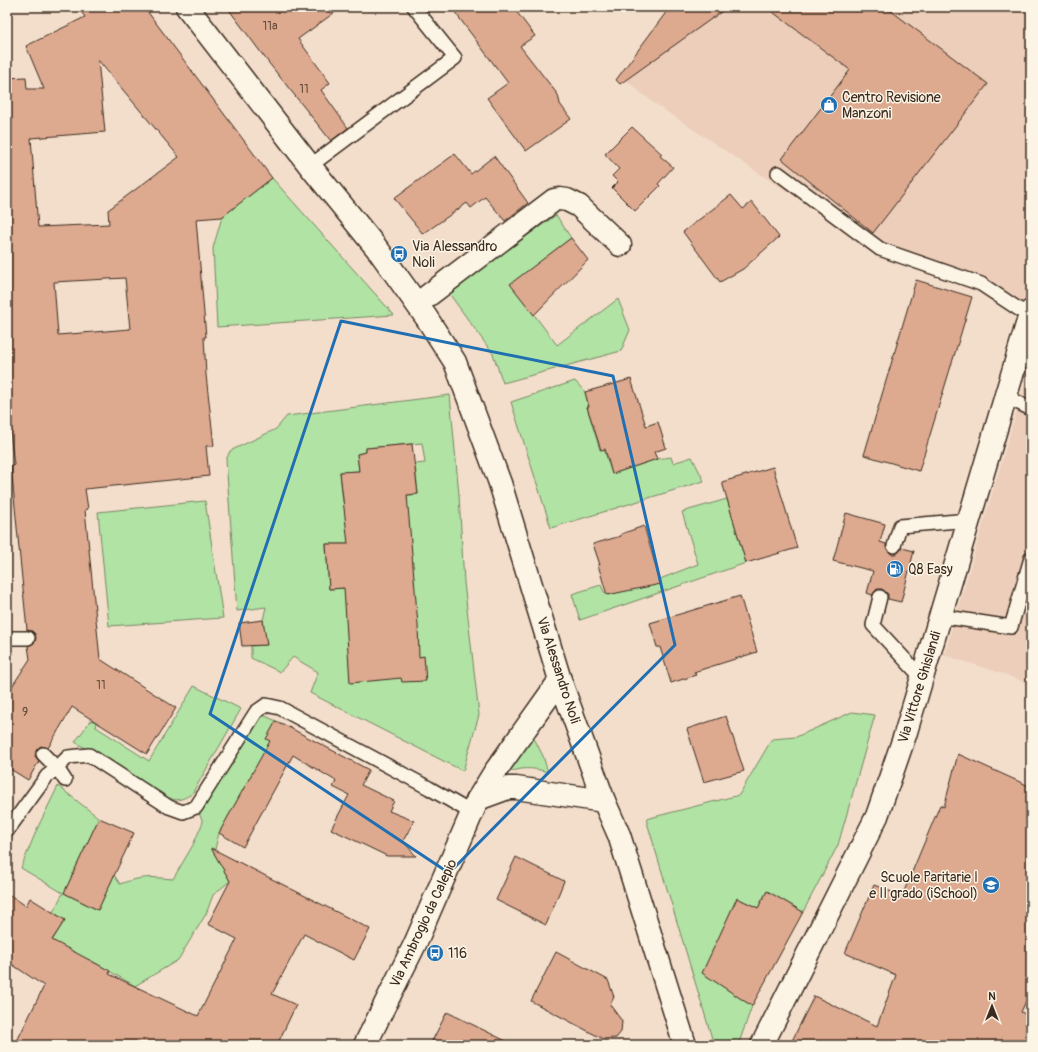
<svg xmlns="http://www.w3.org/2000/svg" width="1038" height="1052" font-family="Pangolin,sans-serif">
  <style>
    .built { fill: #ecceba }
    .green { fill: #b0e3a4; stroke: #768661; fill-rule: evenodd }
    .building { fill: #ddaa90; stroke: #3b2a1e; fill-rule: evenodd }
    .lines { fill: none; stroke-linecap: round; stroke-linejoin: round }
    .lane-casing { stroke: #3b2a1e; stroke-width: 16 }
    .street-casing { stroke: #3b2a1e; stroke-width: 25 }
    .secondary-casing { stroke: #3b2a1e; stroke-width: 25 }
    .lane { stroke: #fcf5e5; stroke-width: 13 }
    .street { stroke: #fcf5e5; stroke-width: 22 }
    .secondary { stroke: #fcf5e5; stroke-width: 22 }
    .marked { fill: none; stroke: #1f6fb2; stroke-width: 3; stroke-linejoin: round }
    .labels { text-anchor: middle; stroke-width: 3; stroke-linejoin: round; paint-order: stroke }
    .number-label { font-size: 12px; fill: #644a3a }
    .poi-label { font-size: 14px; fill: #3b2a1e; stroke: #fcf5e5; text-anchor: start }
    .street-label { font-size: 14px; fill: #3b2a1e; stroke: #fcf5e5 }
  </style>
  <rect width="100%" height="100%" fill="#f3decc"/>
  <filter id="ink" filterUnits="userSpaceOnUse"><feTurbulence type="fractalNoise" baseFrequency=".025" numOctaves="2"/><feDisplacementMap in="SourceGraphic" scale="8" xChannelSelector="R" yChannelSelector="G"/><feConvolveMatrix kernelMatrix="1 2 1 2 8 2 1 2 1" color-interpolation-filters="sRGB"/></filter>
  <g filter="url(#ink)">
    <!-- built -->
    <g class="built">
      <path d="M670,7H1031V321L981,284L880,249L772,182L651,101L620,75Z"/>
      <path d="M1031,363V685L1004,674L944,655Z"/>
    </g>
    <!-- green -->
    <g class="green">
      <path d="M272,178L394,315L217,327L213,248L222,217Z"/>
      <path d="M556,215L571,238L511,284L557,345L618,299L630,330L621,351L503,383L493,354L448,292Z"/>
      <path d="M575,381L585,392L589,407H587L600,450L604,449L612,474L657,459L671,457L673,463L692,457L704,481L551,528L511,402Z"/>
      <path d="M450,395L459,495L464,582L479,715L463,771L310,693L318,672L293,657L280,672L251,658V646L266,645L263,620L266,607L237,611L226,460L230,451L276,429L287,416ZM422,443L425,463L415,464L418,494L343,502L340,472L359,471L357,454L366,452V448ZM326,544H354L362,587L329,589Z"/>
      <path d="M727,499L746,563L580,620L572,594L601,585L604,592L609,595L616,593L615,591L660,579L698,564L682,512Z"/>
      <path d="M205,501L223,618L109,626L98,512Z"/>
      <path d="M194,686L241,709L192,794C179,801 176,802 163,795L75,742L91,720L97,723L96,727L149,761Z"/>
      <path d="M256,712L281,723L219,833L214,853L230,881L213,895L206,914L178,960L135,986L90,960L47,949L65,920L53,912L63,893L21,868L37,829L58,786L99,818L64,893L98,910L114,875L120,884C141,876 150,877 173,879L193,845L203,822L196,807Z"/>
      <path d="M852,712L875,715L838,845L803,912L767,891L758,908L737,898L703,973L752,1006L740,1040L735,1045H714L646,819L739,795L772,739L796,737Z"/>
      <path d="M533,736L543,756L548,772C530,767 520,767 503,775Z"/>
    </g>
    <!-- building -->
    <g class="building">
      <path d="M78,7H144L272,178L222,217L196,219L206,337H204L206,375L214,446H206L209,476L85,489L88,509L85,510L100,659L176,708L147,754L72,707L48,748L41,746L37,749L35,756L39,761L28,780L7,767V694L30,659L28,646L35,642L36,638L35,634L32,631L27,630L11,466L14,465L7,408V78L26,77L27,89H44L26,46L85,17ZM98,60L179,157L108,210L109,224L38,227L31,138L105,132ZM125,278L130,329L58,335L54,282Z"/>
      <path d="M227,7H342L298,39L330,83L321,90L348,128L331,141L268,62Z"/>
      <path d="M451,7H513L535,36L520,46L558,95L560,104L571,119L526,151L487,98L508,83Z"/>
      <path d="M670,7H728L620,84L616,80Z"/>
      <path d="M766,7H886L988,84L873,233L782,159L850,70Z"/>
      <path d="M632,127L662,154L660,156L673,167L658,184L660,186L635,211L612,188L618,182L612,176L619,169L605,154Z"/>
      <path d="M455,154L471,174L494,156L528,203L505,221L485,197L471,208L467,203L423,234L394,198Z"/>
      <path d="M731,195L743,209L752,202L779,237L743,269L720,282L683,232Z"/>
      <path d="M571,238L588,260L534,315L510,284Z"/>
      <path d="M916,280L972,297L919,471L864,455Z"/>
      <path d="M631,379L646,426L658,422L666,448L654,452L657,459L612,474L605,449L601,450L587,407H589L585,392Z"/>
      <path d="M412,444L418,494L407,495L418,625L419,657L424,656L426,681L402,682L401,678L350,683L344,588L329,589L326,544H348L340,472L359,471L357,454L366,452V448Z"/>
      <path d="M773,467L797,548L746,563L722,482Z"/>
      <path d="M846,513L885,524L880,542L886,544V548L891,554H895L899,552L902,548L914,551L901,602L888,599V594L882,589H877L872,595L867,593L873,571L833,561Z"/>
      <path d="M644,526L661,584L607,595L598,565H600L593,544L621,536V534Z"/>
      <path d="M740,596L757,652L694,672L696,675L671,683L660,647H657L650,623Z"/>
      <path d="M263,620L267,645L242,646L239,623Z"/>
      <path d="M726,716L744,771L704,782L687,729Z"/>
      <path d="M276,721L280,724L281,723L369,770L361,785L394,801L389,811L414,821L403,841L416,856H387L331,829L349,795L333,787L336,781L293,755L243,847L219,833L270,741L266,739Z"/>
      <path d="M958,754L1031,787V990L1021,1012L1031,1017V1045H790L814,996L877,1026L896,975L845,953L874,885L902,896L940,805L944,807Z"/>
      <path d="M99,818L134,833L98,910L64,893Z"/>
      <path d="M211,848L370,929L354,960L304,934L272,994L296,1005L277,1045H15L44,986L7,961V893L26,906L30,898L65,920L52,940L110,971L109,974L198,1016L237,939L208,924L230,881Z"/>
      <path d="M516,857L564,881L546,925L496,900Z"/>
      <path d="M767,891L803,912L752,1006L702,973L737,898L758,908Z"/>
      <path d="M556,952L608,980L614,997L610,1005L622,1021L621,1032L616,1038L603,1039L531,1001Z"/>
      <path d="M447,1012L514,1045H430Z"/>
    </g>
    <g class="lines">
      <defs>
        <g id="lane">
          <path d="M310,166L455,58L414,7"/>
          <path d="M778,173L880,249L981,284L1029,316"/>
          <path d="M1005,396L1031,409"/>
          <path d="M894,546L900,526L969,520"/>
          <path d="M880,597L873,625L922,678"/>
          <path d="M940,616L1011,627L1031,558"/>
          <path d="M7,638H28"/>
          <path d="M65,780L57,768L68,757L89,755L169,807L183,812L196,807L256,712L266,705L280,708L429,788L472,813"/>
          <path d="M7,831L47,776L57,768L43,754"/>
        </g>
        <g id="street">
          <path d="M187,7L310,166L379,251L426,317L455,362L500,483L560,680L604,801L619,835L685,1045"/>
          <path d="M417,304L554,200L560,199L567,200L579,206L620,245"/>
          <path d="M478,799L508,788H516L604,801"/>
          <path d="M365,1045L415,944L478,799L494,773L560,680"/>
        </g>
        <path id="secondary" d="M762,1045L877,816L905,735L1031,311"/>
      </defs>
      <!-- lane casing -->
      <use href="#lane" class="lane-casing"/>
      <!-- street casing -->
      <use href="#street" class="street-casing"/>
      <!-- secondary casing -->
      <use href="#secondary" class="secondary-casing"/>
      <!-- lane -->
      <use href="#lane" class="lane"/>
      <!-- street -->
      <use href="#street" class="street"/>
      <!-- secondary -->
      <use href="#secondary" class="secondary"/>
    </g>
  </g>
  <!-- marked area -->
  <path class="marked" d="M341,321L613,376L675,645L449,873L210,714Z"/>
  <!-- icons -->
  <defs>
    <symbol id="shop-disc" viewBox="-11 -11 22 22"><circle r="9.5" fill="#1f6fb2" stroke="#fcf5e5"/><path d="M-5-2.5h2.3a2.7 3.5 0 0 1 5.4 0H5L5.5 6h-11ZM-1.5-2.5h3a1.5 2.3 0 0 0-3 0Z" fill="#fff"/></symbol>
    <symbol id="bus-disc" viewBox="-11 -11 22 22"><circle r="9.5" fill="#1f6fb2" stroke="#fcf5e5"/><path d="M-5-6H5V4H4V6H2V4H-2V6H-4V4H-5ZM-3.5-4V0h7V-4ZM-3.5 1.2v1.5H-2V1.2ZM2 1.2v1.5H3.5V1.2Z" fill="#fff"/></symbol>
    <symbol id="fuel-disc" viewBox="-11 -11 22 22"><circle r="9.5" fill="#1f6fb2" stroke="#fcf5e5"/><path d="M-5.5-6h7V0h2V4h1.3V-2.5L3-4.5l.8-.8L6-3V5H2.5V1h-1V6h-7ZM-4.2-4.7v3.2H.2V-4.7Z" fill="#fff"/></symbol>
    <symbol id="school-disc" viewBox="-11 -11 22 22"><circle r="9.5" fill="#1f6fb2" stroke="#fcf5e5"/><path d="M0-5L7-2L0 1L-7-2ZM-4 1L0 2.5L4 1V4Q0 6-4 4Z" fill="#fff"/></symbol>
  </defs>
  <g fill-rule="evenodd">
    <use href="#shop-disc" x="819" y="95" width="20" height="20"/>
    <use href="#bus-disc" x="389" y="244" width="20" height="20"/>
    <use href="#fuel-disc" x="885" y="559" width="20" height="20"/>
    <use href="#school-disc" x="981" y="875" width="20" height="20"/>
    <use href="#bus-disc" x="425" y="943" width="20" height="20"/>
  </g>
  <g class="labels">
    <!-- number labels -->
    <g class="number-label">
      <text x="270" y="30">11a</text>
      <text x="304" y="93">11</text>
      <text x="101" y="689">11</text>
      <text x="25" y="716">9</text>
    </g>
    <!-- poi labels -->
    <g class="poi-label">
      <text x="842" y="102">Centro Revisione<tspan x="842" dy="16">Manzoni</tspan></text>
      <text x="412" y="251">Via Alessandro<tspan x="412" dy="16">Noli</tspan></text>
      <text x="908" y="574">Q8 Easy</text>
      <text x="978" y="882" text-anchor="end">Scuole Paritarie I<tspan x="978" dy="16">e II grado (iSchool)</tspan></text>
      <text x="448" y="958">116</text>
    </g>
    <!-- street labels -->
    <g class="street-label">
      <text transform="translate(559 670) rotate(72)" y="5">Via Alessandro Noli</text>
      <text transform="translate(919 687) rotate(-73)" y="5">Via Vittore Ghislandi</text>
      <text transform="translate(423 923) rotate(-65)" y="5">Via Ambrogio da Calepio</text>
    </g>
  </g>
  <!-- margin -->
  <rect width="1038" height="1052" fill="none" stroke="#fcf5e5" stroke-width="24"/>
  <rect x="12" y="12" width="1014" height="1028" fill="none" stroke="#3b2a1e" stroke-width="1.5" filter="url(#ink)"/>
  <!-- north arrow -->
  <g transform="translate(992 1006)" stroke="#fcf5e5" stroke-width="3" paint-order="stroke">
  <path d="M0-3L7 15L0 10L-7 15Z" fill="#3b2a1e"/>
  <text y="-6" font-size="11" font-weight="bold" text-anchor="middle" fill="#3b2a1e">N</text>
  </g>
</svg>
